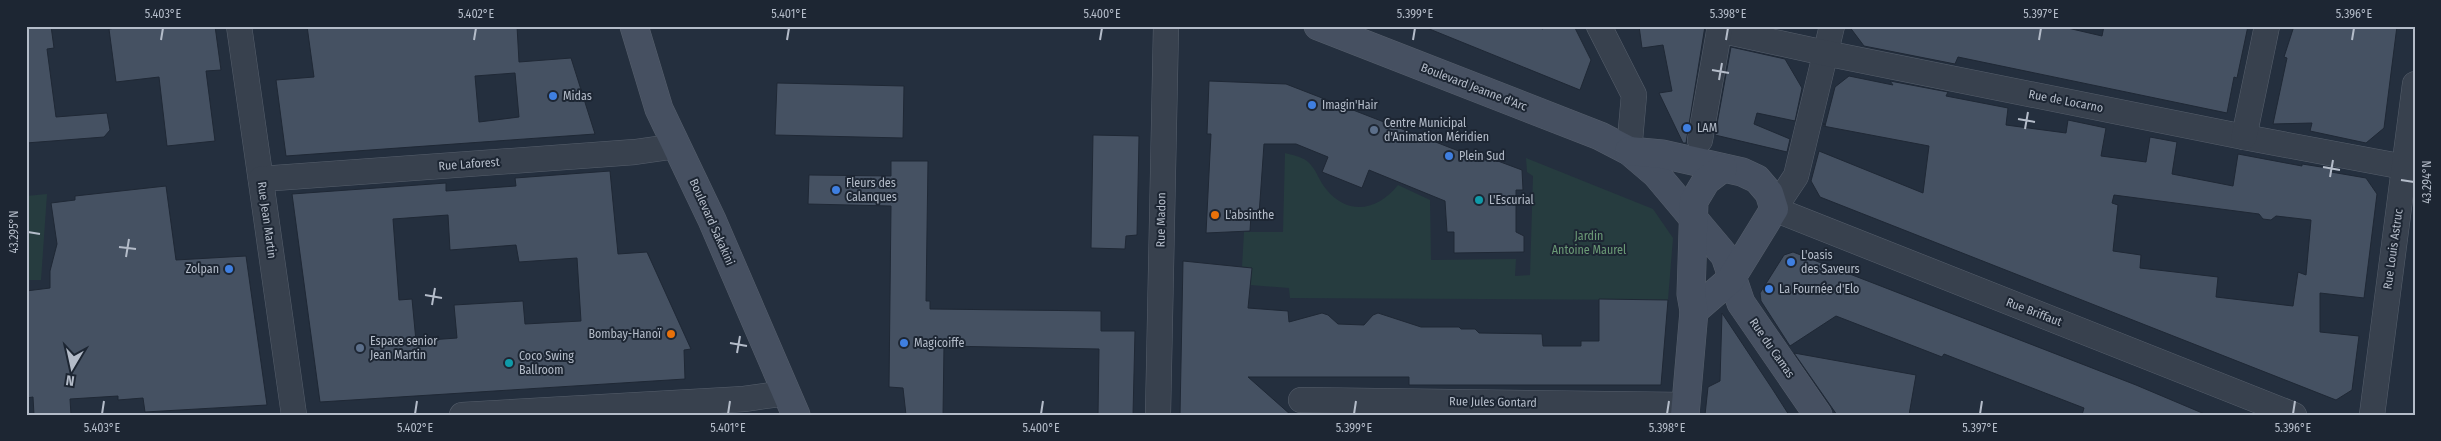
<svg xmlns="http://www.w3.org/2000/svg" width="2441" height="441" font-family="'Fira Sans Condensed',sans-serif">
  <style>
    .green { fill: #263c3f }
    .building { fill: #455162; stroke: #1f2835; fill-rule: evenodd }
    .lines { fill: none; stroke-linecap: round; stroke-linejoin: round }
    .street-casing { stroke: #565f6c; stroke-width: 26 }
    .secondary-casing { stroke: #565f6c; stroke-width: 29 }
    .street { stroke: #38414e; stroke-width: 25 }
    .secondary { stroke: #465061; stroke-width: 28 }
    .ticks { fill: none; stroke: #b4bcc9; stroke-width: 2 }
    .shop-dot { fill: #3f7fe0; stroke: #1d2633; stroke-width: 2 }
    .service-dot { fill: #5c6f8a; stroke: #1d2633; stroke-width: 2 }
    .culture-dot { fill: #0f9aa8; stroke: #1d2633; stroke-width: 2 }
    .food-dot { fill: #e8710a; stroke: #1d2633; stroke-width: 2 }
    .labels { text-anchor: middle; stroke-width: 4; stroke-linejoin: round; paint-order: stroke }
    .street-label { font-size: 12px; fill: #b4bcc9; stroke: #1d2633 }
    .poi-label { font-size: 12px; fill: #b4bcc9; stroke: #1d2633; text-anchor: start }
    .park-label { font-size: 12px; fill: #6b9a76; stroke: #1d2633 }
    .neatline { fill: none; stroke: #b4bcc9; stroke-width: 2 }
    .ticks-label { font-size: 12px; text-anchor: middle; fill: #b4bcc9 }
  </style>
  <rect width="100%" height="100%" fill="#242f3e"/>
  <!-- green -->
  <g class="green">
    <path d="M1285,153C1292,155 1300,156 1307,161C1316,168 1319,181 1326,189C1349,217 1378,210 1398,185L1430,200L1431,260L1516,259L1515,276L1530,275L1533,176L1527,172L1526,158L1653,209L1673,238L1668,300L1290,298L1289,288L1250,285L1252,269L1242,267L1244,232H1283Z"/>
    <path d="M47,194L41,280H26V196Z"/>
  </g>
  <!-- building -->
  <g class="building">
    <path d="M26,26H51L54,48L47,49L56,117L107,113L110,130L104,137L26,143Z"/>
    <path d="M130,26H215L221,70L206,71L215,141L167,146L159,77L116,82L109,29Z"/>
    <path d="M307,26H517L519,62L571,58L595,134L286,156L276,80L314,77ZM515,73L519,117L479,122L475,76Z"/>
    <path d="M1422,26H1533L1543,29L1544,26H1574L1591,60L1580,90Z"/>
    <path d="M1639,26H1705L1686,143H1683L1659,93L1672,91L1663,45L1642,48Z"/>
    <path d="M1849,26H2059L2102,36L2104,26H2248L2237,78L2234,77L2227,113L1958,57L1955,64L1864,46Z"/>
    <path d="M2294,26H2397L2384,128L2366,143L2310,131L2312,123L2273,124L2287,58L2284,57Z"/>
    <path d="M1731,47L1785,59L1802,88L1795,121L1757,113L1754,124L1790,139L1787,152L1715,135Z"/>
    <path d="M1849,76L1893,85L1890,81L1948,92L1946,96L2008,108L2006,125L2066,133L2068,120L2106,128L2101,156L2146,162L2150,137L2177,142L2172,174L2233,186L2238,154L2302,166V164L2334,169L2331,172L2366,178L2377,194L2364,298L2320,293V332L2359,336L2352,390L2336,400L1820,197L1811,181L1819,151L1923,193L1929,146L1823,126L1824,123L1825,126L1835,87ZM2114,195L2259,214L2263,219L2271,220L2276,216L2311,220L2306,275L2298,272L2293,306L2216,297L2218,277L2140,268L2141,255L2113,251L2118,205L2112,203Z"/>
    <path d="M1209,81L1286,84L1469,155L1471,151L1522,170L1523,190H1516V232L1524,236V252L1454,253V232H1447L1445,201L1369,170L1362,188L1322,172L1328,157L1296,144H1264L1259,215H1251L1250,231L1206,233L1211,134H1207Z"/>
    <path d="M777,83L904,86L903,138L775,135Z"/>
    <path d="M1093,135L1139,136L1137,235L1126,236L1125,249L1091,248Z"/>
    <path d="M891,161H928L926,301H930V309L1101,311V331H1135L1133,415H1098L1099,349L944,346L943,415H906L903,388L889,387L891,206L808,204L809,175L891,176Z"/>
    <path d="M610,171L618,254L647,252L691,349L684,350L685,379L320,402L292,194L446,183V191L516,186L515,178ZM448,215L450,250L516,245L519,262L577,258L581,321L525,324L523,301L454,305L457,338L416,341L412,299L399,300L393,219Z"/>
    <path d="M166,186L176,260L246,256L267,405L145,412L143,398L118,400V396L70,399L71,415H34L33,397L26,398V291L50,288V271L57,244L51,203L75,200V196Z"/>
    <path d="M1793,252L2136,385L2207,415H2082L2084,408L1944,354L1942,357L1836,316L1790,346L1761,301L1760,293L1784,255Z"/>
    <path d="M1183,261L1252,268L1248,308L1288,311L1289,322L1322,313L1328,315L1338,324L1364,325L1373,315L1378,313L1421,327H1459L1461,329H1475L1479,333L1542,334L1543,346H1581V341H1599V299L1668,300L1661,385H1409V377H1248L1291,415H1180Z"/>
    <path d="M1722,313L1773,390L1789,415H1705L1708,387L1720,381Z"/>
    <path d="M1794,353L1916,375L1909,415H1837Z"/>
  </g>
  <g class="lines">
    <defs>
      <g id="street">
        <path d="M239,26L294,415"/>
        <path d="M1599,26L1634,95L1629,151"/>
        <path d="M1832,26L1796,176L1774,209L2294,415"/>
        <path d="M1719,30L1825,53L2244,137L2415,169"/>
        <path d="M2244,137L2267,26"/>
        <path d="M1700,140L1720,26"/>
        <path d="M261,179L635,152L677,146"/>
        <path d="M1301,400L1686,405"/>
        <path d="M462,415L744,399L787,393"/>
        <path d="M1158,415L1166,26"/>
        <path d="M2372,415L2415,84"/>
      </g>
      <g id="secondary">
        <path d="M634,26L659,109L712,220L796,415"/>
        <path d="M1318,26L1600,136L1629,151L1656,174L1725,256L1741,303L1818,415"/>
        <path d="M1629,151L1662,154L1742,172L1757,179L1769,193L1774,209L1731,279L1694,311"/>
        <path d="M1685,415L1694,311L1691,294L1694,201L1706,181L1723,168"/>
      </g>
    </defs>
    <!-- street casing -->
    <use href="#street" class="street-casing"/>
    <!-- secondary casing -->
    <use href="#secondary" class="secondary-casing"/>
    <!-- street -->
    <use href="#street" class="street"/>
    <!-- secondary -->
    <use href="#secondary" class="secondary"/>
  </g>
  <!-- ticks -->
  <path class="ticks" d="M161,40L163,28M474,40L476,28M787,40L789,28M1100,40L1102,28M1413,40L1415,28M1726,40L1728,28M2039,40L2041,28M2352,40L2354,28M1712,70L1729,73M1719,80L1722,63M2018,119L2035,122M2025,129L2028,112M2323,167L2340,170M2330,177L2333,160M2401,180L2414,182M28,232L40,234M119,247L136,249M126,257L129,239M425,295L442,298M432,305L435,288M730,343L747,346M737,353L740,336M102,414L104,401M415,414L417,401M728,414L730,401M1041,414L1043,401M1354,414L1356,401M1667,414L1669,401M1980,414L1982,401M2293,414L2295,401"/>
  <!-- markers -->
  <g class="shop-dot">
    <circle cx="553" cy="96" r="5"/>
    <circle cx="1312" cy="105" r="5"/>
    <circle cx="1687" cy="128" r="5"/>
    <circle cx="1449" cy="156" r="5"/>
    <circle cx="836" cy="190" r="5"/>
    <circle cx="1791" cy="262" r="5"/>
    <circle cx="229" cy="269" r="5"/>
    <circle cx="1769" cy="289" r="5"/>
    <circle cx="904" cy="343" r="5"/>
  </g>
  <g class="service-dot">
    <circle cx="1374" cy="130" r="5"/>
    <circle cx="360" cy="348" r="5"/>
  </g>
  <g class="culture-dot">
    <circle cx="1479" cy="200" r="5"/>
    <circle cx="509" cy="363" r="5"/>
  </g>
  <g class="food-dot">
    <circle cx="1215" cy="215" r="5"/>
    <circle cx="671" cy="334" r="5"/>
  </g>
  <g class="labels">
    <!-- street labels -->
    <g class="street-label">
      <text transform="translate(1474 87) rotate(21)" y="4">Boulevard Jeanne d'Arc</text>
      <text transform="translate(2066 101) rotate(11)" y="4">Rue de Locarno</text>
      <text transform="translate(469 164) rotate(-4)" y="4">Rue Laforest</text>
      <text transform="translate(267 220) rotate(82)" y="4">Rue Jean Martin</text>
      <text transform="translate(1161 220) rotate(-89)" y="4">Rue Madon</text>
      <text transform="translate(712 222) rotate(66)" y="4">Boulevard Sakakini</text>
      <text transform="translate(2393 249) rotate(-82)" y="4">Rue Louis Astruc</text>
      <text transform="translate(2034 312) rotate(21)" y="4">Rue Briffaut</text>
      <text transform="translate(1772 348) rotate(55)" y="4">Rue du Camas</text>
      <text transform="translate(1493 402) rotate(1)" y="4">Rue Jules Gontard</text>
    </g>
    <!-- poi labels -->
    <g class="poi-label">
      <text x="563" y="100">Midas</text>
      <text x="1322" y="109">Imagin'Hair</text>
      <text x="1384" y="127">Centre Municipal<tspan x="1384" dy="14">d'Animation Méridien</tspan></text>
      <text x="1697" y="132">LAM</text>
      <text x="1459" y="160">Plein Sud</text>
      <text x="846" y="187">Fleurs des<tspan x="846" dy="14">Calanques</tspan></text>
      <text x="1489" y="204">L'Escurial</text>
      <text x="1225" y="219">L'absinthe</text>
      <text x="1801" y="259">L'oasis<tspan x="1801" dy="14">des Saveurs</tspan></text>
      <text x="219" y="273" text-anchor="end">Zolpan</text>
      <text x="1779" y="293">La Fournée d'Elo</text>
      <text x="661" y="338" text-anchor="end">Bombay-Hanoï</text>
      <text x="370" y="345">Espace senior<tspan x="370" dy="14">Jean Martin</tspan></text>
      <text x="914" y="347">Magicoiffe</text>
      <text x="519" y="360">Coco Swing<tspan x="519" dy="14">Ballroom</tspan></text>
    </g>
    <!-- park labels -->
    <g class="park-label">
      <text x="1589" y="240">Jardin<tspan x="1589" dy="14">Antoine Maurel</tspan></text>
    </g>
  </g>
  <!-- border -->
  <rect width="2441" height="441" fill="none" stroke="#1d2633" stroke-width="55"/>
  <!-- north arrow -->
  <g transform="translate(72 368) rotate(189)" stroke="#1d2633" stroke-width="4" paint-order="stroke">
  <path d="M0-4L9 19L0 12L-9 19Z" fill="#b4bcc9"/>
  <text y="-8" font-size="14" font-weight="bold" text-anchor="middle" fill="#b4bcc9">N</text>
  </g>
  <rect x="28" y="28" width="2386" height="386" class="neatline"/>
  <g class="ticks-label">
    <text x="163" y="18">5.403°E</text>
    <text x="476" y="18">5.402°E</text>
    <text x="789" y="18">5.401°E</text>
    <text x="1102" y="18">5.400°E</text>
    <text x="1415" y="18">5.399°E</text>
    <text x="1728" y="18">5.398°E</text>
    <text x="2041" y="18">5.397°E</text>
    <text x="2354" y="18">5.396°E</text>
    <text transform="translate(2427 182) rotate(-90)" y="4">43.294°N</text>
    <text transform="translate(14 232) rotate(-90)" y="4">43.295°N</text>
    <text x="102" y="432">5.403°E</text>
    <text x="415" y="432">5.402°E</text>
    <text x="728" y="432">5.401°E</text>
    <text x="1041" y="432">5.400°E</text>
    <text x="1354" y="432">5.399°E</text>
    <text x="1667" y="432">5.398°E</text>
    <text x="1980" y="432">5.397°E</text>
    <text x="2293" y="432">5.396°E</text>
  </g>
</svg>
